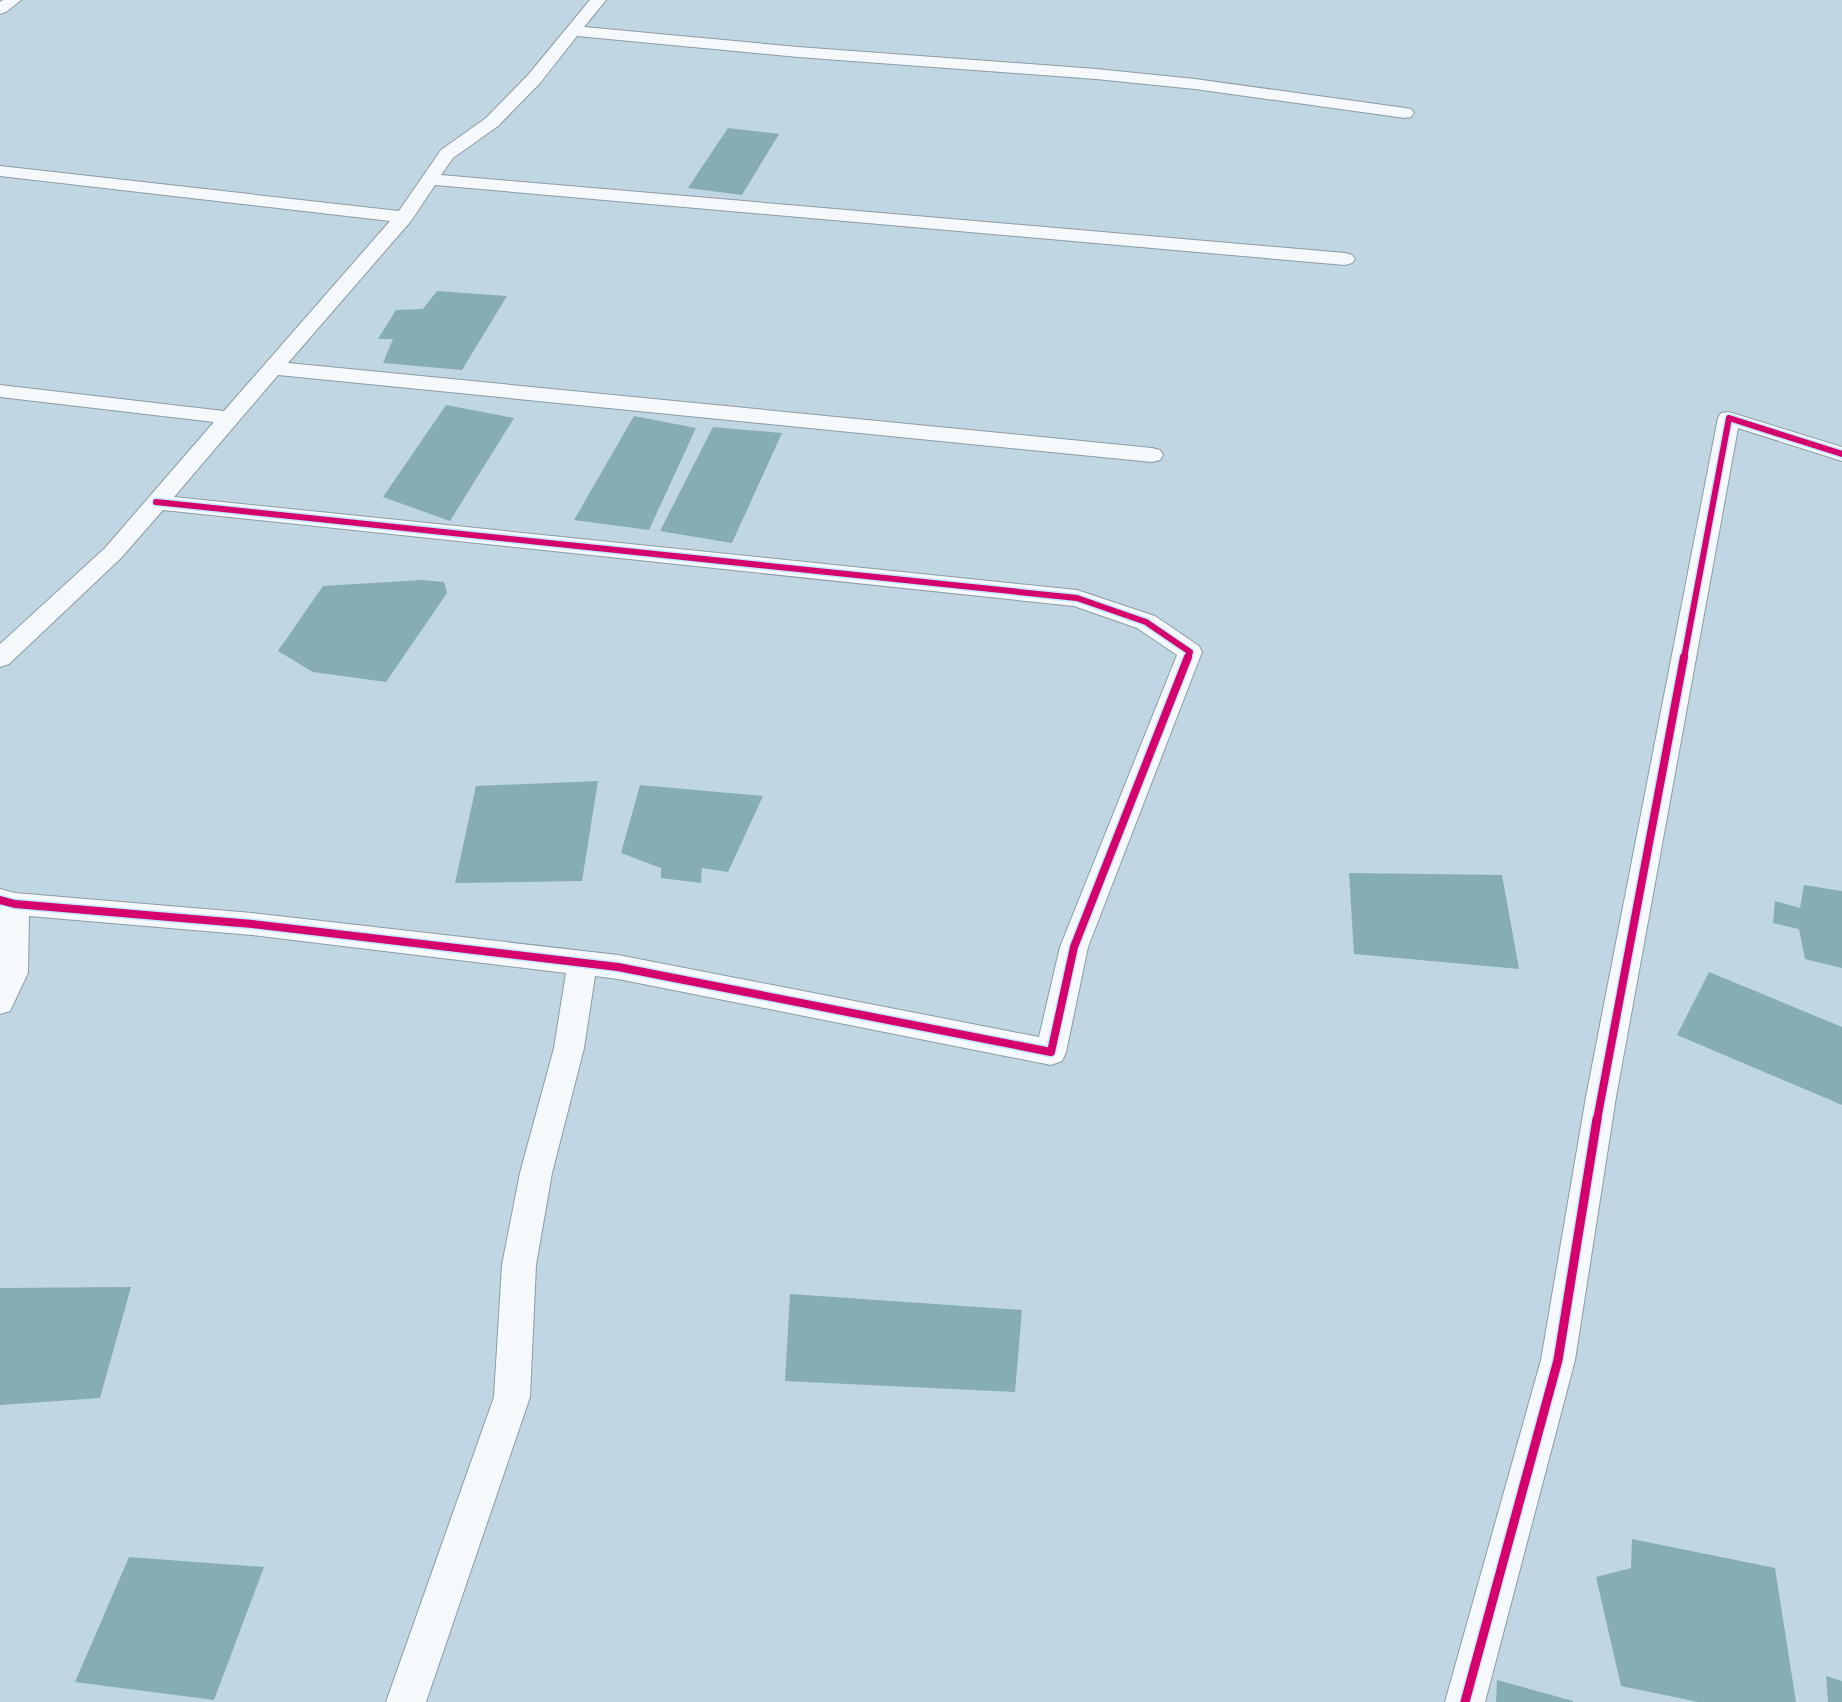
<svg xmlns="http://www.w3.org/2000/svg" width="1842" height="1702" font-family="'Source Sans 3',sans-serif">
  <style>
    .building { fill: #86acb6 }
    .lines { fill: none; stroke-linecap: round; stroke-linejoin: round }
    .street-casing { stroke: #8b9ca5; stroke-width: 2 }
    .street { fill: #f6f9fb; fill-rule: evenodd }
    .cycleway-far2-casing { stroke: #bfe7fe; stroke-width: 9 }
    .cycleway-far1-casing { stroke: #bfe7fe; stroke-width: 11 }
    .cycleway-casing { stroke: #bfe7fe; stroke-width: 12 }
    .cycleway-far2 { stroke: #d6006c; stroke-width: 6 }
    .cycleway-far1 { stroke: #d6006c; stroke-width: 8 }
    .cycleway { stroke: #d6006c; stroke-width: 9 }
  </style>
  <rect width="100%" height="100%" fill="#c0d6e3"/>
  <!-- building -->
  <g class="building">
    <path d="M728,128L779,134L742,195L688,188Z"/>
    <path d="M437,291L507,296L462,370L383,363L393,339H378L396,310L423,309Z"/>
    <path d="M446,405L514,418L450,521L383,497Z"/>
    <path d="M634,416L696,428L649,530L574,520Z"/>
    <path d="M713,427L782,433L732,543L660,531Z"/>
    <path d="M422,580L444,582L447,593L386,682L313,672L278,651L323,586Z"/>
    <path d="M598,781L582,881L455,883L476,786Z"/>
    <path d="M640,785L763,796L728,872L702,868L701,883L661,878V868L621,853Z"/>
    <path d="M1349,873L1502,875L1519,969L1354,954Z"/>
    <path d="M1804,885L1842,891V968L1805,959L1799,929L1773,923L1775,901L1800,908Z"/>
    <path d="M1709,972L1842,1027V1105L1677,1035Z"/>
    <path d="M131,1287L100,1398L0,1405V1288Z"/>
    <path d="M790,1294L1022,1310L1015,1392L785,1381Z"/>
    <path d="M1632,1539L1775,1568L1796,1702H1698L1621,1686L1596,1577L1631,1568Z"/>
    <path d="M129,1557L264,1567L214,1700L75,1682Z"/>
    <path d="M1826,1676L1842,1681V1702H1828Z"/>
    <path d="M1497,1680L1573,1701V1702H1496Z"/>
  </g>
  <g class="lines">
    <defs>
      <g id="street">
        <path d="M3,0H21L6,12L0,14V2Z"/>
        <path d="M590,0H606L584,27L798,47L1096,69L1195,79L1405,108L1411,109L1414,113L1411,117L1405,118L1195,89L1096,79L798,57L577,36L540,83L498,126L453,158L441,175L1345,253L1352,255L1355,259L1352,263L1345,265L435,185L411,221L288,363L1152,448L1160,450L1163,455L1160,460L1152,462L278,375L174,497L1077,590L1155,616L1199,646L1202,652L1088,947L1066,1052L1062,1061L1051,1065L618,979L595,976L584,1048L552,1173L536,1265L530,1397L426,1702H386L494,1397L502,1265L520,1173L554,1048L566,973L252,935L29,916L28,973L10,1011L0,1014V889L15,893L252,913L618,955L1039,1037L1060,947L1177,655L1137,628L1074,606L163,510L121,558L9,664L0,667V644L105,548L214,422L0,397V385L224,411L390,221L0,176V166L399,211L441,150L486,118L528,75Z"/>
        <path d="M1729,412L1842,447V461L1738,428L1616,1097L1575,1360L1485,1702H1445L1541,1360L1586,1097L1718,418L1721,413Z"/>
      </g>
    </defs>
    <!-- street casing -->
    <use href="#street" class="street-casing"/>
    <!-- street -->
    <use href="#street" class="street"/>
    <defs>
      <g id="cycleway-far2">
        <path d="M156,502L1077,598L1146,622L1190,652L1188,658"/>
        <path d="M1684,658L1729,418L1842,454"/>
      </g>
      <g id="cycleway-far1">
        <path d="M0,900L15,904L252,924L618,967L1051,1052L1074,947L1188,657"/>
        <path d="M1597,1120L1684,657"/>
      </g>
      <path id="cycleway" d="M1465,1702L1558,1360L1597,1119"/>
    </defs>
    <!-- cycleway-far2 casing -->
    <use href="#cycleway-far2" class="cycleway-far2-casing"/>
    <!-- cycleway-far1 casing -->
    <use href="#cycleway-far1" class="cycleway-far1-casing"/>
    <!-- cycleway casing -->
    <use href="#cycleway" class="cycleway-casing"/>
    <!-- cycleway-far2 -->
    <use href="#cycleway-far2" class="cycleway-far2"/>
    <!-- cycleway-far1 -->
    <use href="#cycleway-far1" class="cycleway-far1"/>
    <!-- cycleway -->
    <use href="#cycleway" class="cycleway"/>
  </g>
</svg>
